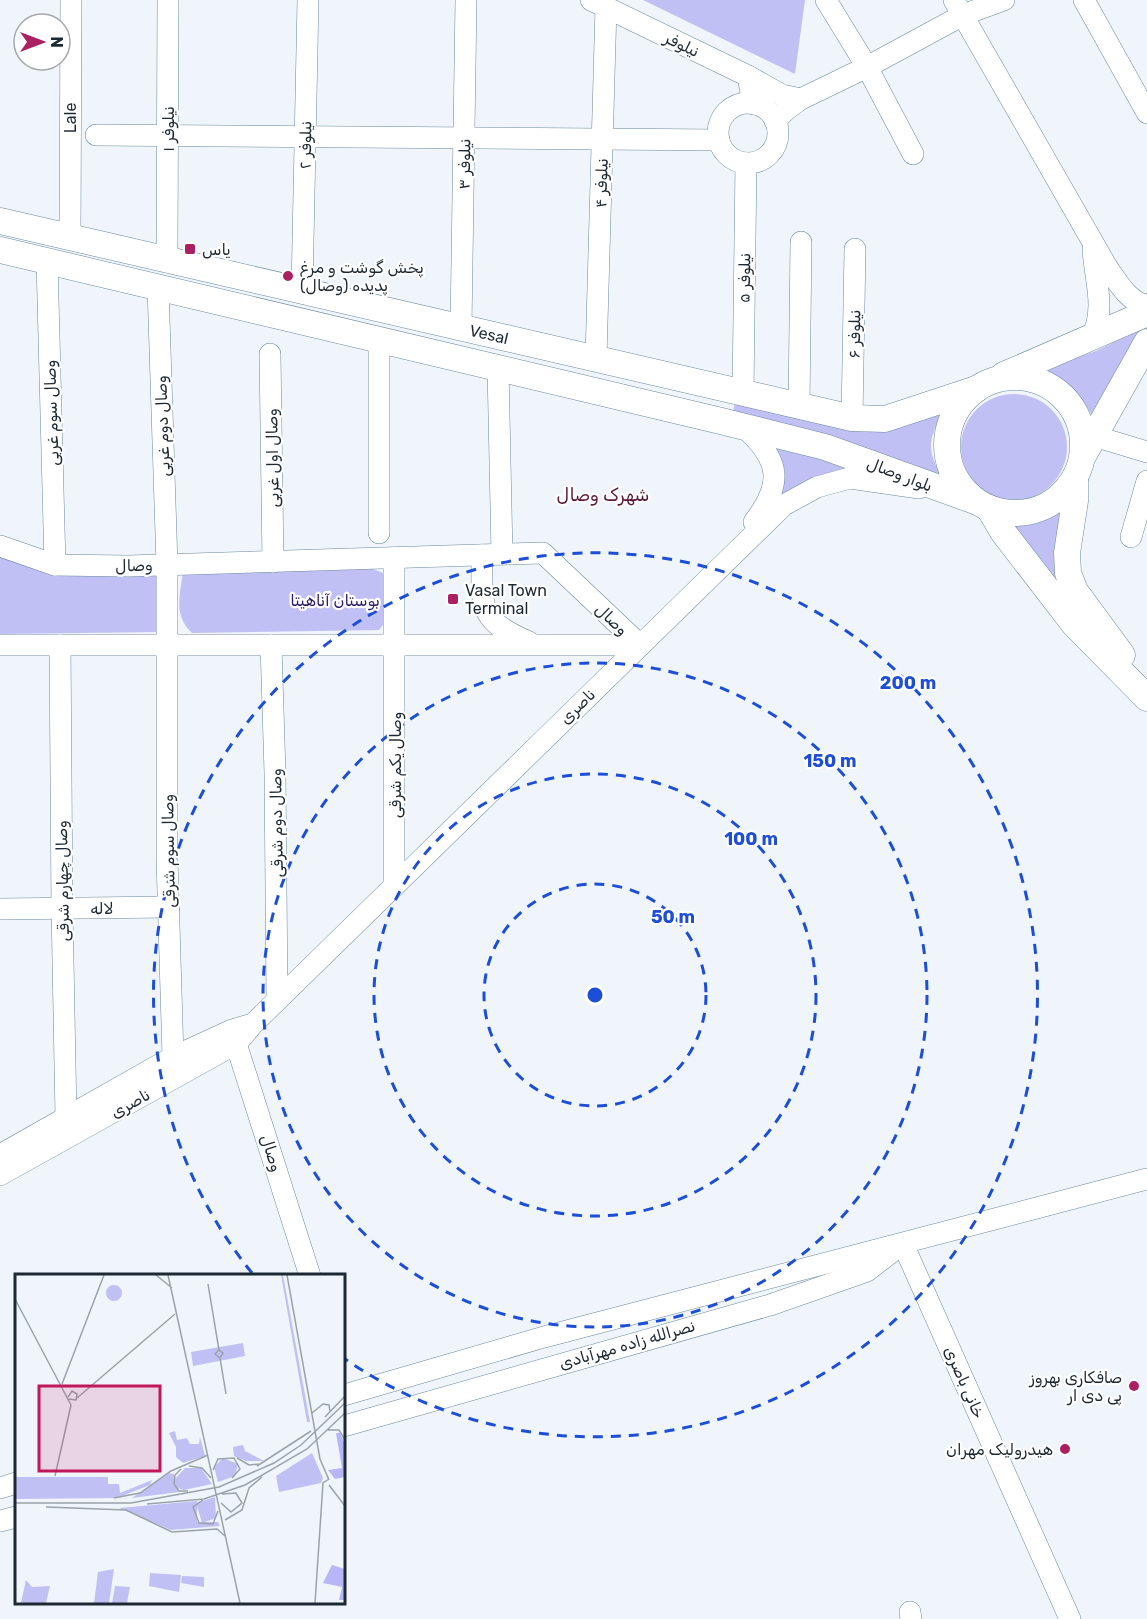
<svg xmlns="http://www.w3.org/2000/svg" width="1147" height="1619" font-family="Rubik,'Noto Sans Arabic',sans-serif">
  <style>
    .green { fill: #c1c0f4 }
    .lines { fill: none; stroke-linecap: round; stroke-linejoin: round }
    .minor-casing { stroke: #6a899e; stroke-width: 22 }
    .major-casing { stroke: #6a899e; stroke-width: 27 }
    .minor { stroke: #fff; stroke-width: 21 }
    .major { stroke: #fff; stroke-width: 26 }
    .ring { fill: none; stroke: #1d4ed8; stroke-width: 3; stroke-dasharray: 10 8 }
    .poi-dot { fill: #ab2063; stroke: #fff; stroke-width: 2 }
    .labels { text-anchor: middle; stroke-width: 4.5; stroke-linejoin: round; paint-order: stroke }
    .street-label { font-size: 16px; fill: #1d2932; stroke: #fff }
    .poi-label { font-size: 16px; fill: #1d2932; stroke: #fff; text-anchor: start }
    .park-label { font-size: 16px; fill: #2d1d67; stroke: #fff }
    .neighbourhood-label { font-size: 18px; fill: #5b1936; stroke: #fff }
    .inset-road { fill: none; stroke: #9ba3aa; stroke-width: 1.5 }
    .view { fill: #c2185b; fill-opacity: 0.15; stroke: #c2185b; stroke-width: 3 }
    .inset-edge { fill: none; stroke: #1d2932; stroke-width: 3 }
    .centre { fill: #1d4ed8; stroke: #fff; stroke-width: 3 }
    .ring-label { font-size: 18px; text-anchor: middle; font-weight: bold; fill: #1d4ed8; stroke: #fff; stroke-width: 4.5; stroke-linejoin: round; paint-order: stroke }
  </style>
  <rect width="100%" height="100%" fill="#eff5fa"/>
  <!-- green -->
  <g class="green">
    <path d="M643,0H805L795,74Z"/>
    <path d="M1147,325V331C1124,358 1106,385 1094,418C1076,390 1069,384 1039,370L1096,351Z"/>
    <circle cx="1014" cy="447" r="53"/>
    <path d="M735,403L943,411C925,447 928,451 946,485L732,415Z"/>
    <path d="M763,440L869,468L837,470L811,479L773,507C792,474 789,466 763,440Z"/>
    <path d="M1067,505L1065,595L1005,522C1035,524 1042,521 1067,505Z"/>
    <path d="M0,554L159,575L160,632L0,634Z"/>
    <path d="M370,568L386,574V621L379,630L192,633C173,615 180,595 183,572Z"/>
  </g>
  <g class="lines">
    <defs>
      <g id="minor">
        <path d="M591,0L748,76L753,104"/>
        <path d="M826,0L867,67L913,154"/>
        <path d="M954,0L1107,267C1117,281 1129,303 1147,305"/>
        <path d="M1084,0L1147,113"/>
        <path d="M748,76L782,95L801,99"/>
        <circle cx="748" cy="133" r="30"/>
        <path d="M775,121L786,110L801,99L867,67L963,15L1004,0"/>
        <path d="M96,135L719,140"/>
        <path d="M70,236L71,0"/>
        <path d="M167,259L168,0"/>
        <path d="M47,261L55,565"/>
        <path d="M158,287L167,565V859L173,1057"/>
        <path d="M302,290L308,0"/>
        <path d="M461,327L466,0"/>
        <path d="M1092,338C1106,306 1095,282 1093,249"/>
        <path d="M379,340V533"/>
        <path d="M270,354L273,562"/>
        <path d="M596,358L606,7"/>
        <path d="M498,368L502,554"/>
        <path d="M743,392L746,163"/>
        <path d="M799,405L801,242"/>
        <path d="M852,418L855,249"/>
        <path d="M745,428C781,461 783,484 754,522"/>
        <path d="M1094,436L1147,452"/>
        <path d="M1131,537L1147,481"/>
        <path d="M0,546L55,565L128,566L543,553L640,645"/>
        <path d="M482,555C482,607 477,620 529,642"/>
        <path d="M394,558V886"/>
        <path d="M0,645H640"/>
        <path d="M60,645L62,908L66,1117"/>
        <path d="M271,645L275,773L277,1000"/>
        <path d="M0,909L169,907"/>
        <path d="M232,1031L310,1276"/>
        <path d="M0,1155L173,1057L232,1030L249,1025"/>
        <path d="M0,1175L237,1043L253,1024L784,505L817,487L850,478L919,488"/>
        <path d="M903,1244L1070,1619"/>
        <path d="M344,1395L544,1337L1147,1179"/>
        <path d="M344,1426L770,1305L867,1271L897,1248"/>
        <path d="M0,1488L16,1483"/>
        <path d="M0,1521L16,1517"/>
        <path d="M910,1612L911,1619"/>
      </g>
      <g id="major">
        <path d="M0,221L852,418L885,419L976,389"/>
        <path d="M0,250L721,421L825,447L975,501"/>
        <path d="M1004,375L1147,313"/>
        <circle cx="1015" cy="445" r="68"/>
        <path d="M1083,456L1147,342"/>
        <path d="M1075,478V501L1067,553L1068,573L1075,591L1122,655"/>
        <path d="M989,508L1003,532L1074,624L1147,698"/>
      </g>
    </defs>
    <!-- minor casing -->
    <use href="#minor" class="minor-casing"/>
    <!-- major casing -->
    <use href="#major" class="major-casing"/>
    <!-- minor -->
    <use href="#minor" class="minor"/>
    <!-- major -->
    <use href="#major" class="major"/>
  </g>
  <!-- distance rings -->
  <g class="ring">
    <circle cx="595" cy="995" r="111"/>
    <circle cx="595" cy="995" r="221"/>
    <circle cx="595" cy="995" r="332"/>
    <path d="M252 1273A442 442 0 1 1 345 1359"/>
  </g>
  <!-- markers -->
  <g class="poi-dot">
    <rect x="184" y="243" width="12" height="12" rx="3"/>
    <circle cx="288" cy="276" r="6"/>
    <rect x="447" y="593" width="12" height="12" rx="3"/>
    <circle cx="1134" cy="1386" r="6"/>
    <circle cx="1065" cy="1449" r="6"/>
  </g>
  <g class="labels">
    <!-- street labels -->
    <g class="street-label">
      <text transform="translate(682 44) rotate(26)" y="6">نيلوفر</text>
      <text transform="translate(70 118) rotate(-90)" y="6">Lale</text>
      <text transform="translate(168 129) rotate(-90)" y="6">نیلوفر ۱</text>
      <text transform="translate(305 145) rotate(-89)" y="6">نیلوفر ۲</text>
      <text transform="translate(464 164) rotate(-89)" y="6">نیلوفر ۳</text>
      <text transform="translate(601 183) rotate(-88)" y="6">نیلوفر ۴</text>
      <text transform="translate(744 278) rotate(-89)" y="6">نیلوفر ۵</text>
      <text transform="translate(489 334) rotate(13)" y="6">Vesal</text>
      <text transform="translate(854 334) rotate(-89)" y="6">نیلوفر ۶</text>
      <text transform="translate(51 413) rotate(-92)" y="6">وصال سوم غربی</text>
      <text transform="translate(162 426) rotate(-92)" y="6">وصال دوم غربی</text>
      <text transform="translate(272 458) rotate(-91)" y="6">وصال اول غربی</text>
      <text transform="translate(900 474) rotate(21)" y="6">بلوار وصال</text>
      <text transform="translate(134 565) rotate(-1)" y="6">وصال</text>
      <text transform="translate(612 619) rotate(44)" y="6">وصال</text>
      <text transform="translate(577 706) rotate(-44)" y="6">ناصری</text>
      <text transform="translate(395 765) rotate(-90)" y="6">وصال یکم شرقی</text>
      <text transform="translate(276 823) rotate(-91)" y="6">وصال دوم شرقی</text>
      <text transform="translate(168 851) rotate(-91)" y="6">وصال سوم شرقی</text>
      <text transform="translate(62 881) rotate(-91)" y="6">وصال چهارم شرقی</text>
      <text transform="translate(102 908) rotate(-1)" y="6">لاله</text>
      <text transform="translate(130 1103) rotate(-29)" y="6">ناصری</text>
      <text transform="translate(272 1153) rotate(73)" y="6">وصال</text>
      <text transform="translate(627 1344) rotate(-16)" y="6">نصرالله زاده مهرآبادی</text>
      <text transform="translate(965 1382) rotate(66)" y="6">خانی باصری</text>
    </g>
    <!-- poi labels -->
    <g class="poi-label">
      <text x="202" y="255">یاس</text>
      <text x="300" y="273">پخش گوشت و مرغ<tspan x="300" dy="18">پدیده (وصال)</tspan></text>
      <text x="465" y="596">Vasal Town<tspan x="465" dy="18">Terminal</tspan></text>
      <text x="1122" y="1383" text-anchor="end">صافکاری بهروز<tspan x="1122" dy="18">پی دی ار</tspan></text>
      <text x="1053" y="1455" text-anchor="end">هیدرولیک مهران</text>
    </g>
    <!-- park labels -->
    <g class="park-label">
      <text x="335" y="606">بوستان آناهیتا</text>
    </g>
    <!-- neighbourhood labels -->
    <g class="neighbourhood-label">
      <text x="603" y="501">شهرک وصال</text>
    </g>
  </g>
  <!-- overview -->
  <g transform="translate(15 1274)">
    <rect width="330" height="330" fill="#eff5fa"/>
    <path d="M266,1H268L295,148H292ZM91 19a8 8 0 1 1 16 0a8 8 0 1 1-16 0ZM228,69L230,82L178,92L176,78ZM160,157L162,166L172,164L175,170H184L185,163L190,182L168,189L161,183V173L154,159ZM228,171L230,177L249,187H231L219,182L218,173ZM297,179L308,204L306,209L264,218L261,202ZM208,184L223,190L220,202L203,208L199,193ZM170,194H186L197,210L169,216L162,214L159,206ZM153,199L159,200L164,218L117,224ZM0,203H93V210H104L105,219L137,206L135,211L102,224L0,225ZM200,223L201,244L187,249L181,229ZM182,227V248H203L205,252L156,256L104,234ZM99,295L94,329H79L83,298ZM135,299L166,301L164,318L134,312ZM167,302L189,303V313L166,309ZM11,306L17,313L35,312L31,329H6ZM100,312L115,313L112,329H97Z" fill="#c1c0f4"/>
    <path d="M321,159H325L329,168L330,203L320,205L313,196L327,194ZM317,291L330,295V326H324L327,313L308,309Z" fill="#b8b6f7"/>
    <path class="inset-road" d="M141,1L157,14M153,1L225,329M272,1L305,185L314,206M193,10L204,76L208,79L205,84L200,80L204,76M0,25L56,131L40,202M205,84L211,120M47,110L89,1M53,123L57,117L62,120L61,126L53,125M62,124L160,40M297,139L308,130L314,131L315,137M310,143L330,122M313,156H324L330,166M222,184L234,191L245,190M174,192L187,194L196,204M242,192L296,157M166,195L160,201L159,210L164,217H173M198,196L203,185L219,184L225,195L217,204M314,211L330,232M99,224L125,219L156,197L193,181M189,225L178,233L184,249L198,250L203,237M0,229H116L204,213L259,189L286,171L330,129M206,229L216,238L227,229L221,219L207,220M132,230L189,225L230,211L292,175L330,139M31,233L111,236L157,258L202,255L210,262M210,246L227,236L234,214L247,203M300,329L308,209L314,205"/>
    <path class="view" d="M24,112H145V197H24Z"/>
    <rect width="330" height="330" class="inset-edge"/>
  </g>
  <circle cx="595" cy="995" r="9" class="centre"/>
  <g class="ring-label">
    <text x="908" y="689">200 m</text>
    <text x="830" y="767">150 m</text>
    <text x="751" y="845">100 m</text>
    <text x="673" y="923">50 m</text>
  </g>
  <!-- north arrow -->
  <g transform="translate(42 42) rotate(90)"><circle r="28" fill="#ffffff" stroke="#a5a9ad" stroke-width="1.5"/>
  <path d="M0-4.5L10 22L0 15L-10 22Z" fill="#ab2063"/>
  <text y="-9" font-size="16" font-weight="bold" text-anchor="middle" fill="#1d2932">N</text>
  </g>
</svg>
